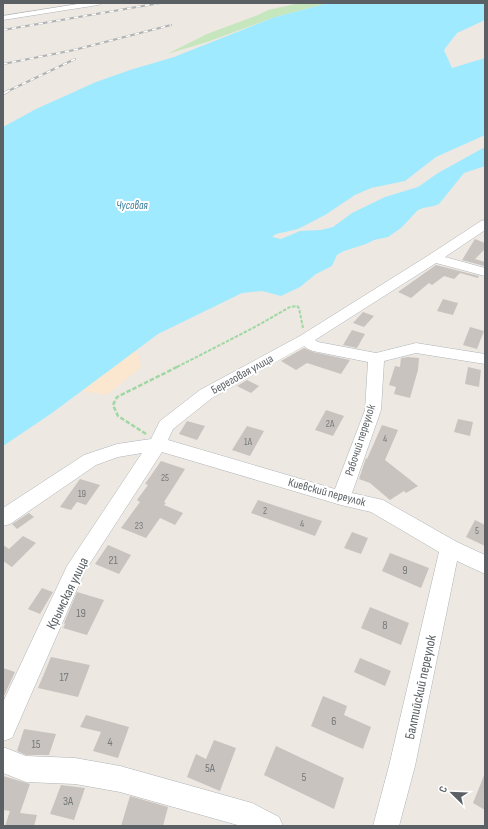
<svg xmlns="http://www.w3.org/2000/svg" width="488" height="829" font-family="'Sofia Sans Condensed',sans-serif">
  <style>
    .green { fill: #c6e6bd }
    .sand { fill: #fbe7cf }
    .water { fill: #a0eaff }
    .building { fill: #c8c3bf }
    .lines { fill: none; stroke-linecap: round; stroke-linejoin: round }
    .minor-casing { stroke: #afb4b8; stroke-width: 1 }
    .path-far1 { stroke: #a0d8a3; stroke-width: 2; stroke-dasharray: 3.5 1.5; stroke-linecap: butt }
    .path { stroke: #a0d8a3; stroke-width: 2.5; stroke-dasharray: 4.5 2; stroke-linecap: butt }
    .minor { fill: #fff; fill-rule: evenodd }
    .rail-far1-casing { stroke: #b1b2b3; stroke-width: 2 }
    .rail-casing { stroke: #b1b2b3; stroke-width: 3 }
    .rail-far1 { stroke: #fff; stroke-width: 1.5; stroke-dasharray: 4.5; stroke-linecap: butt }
    .rail { stroke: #fff; stroke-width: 2; stroke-dasharray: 5.5; stroke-linecap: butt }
    .labels { text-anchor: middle; stroke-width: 4; stroke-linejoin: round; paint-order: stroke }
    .number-label { font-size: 10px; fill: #76797a }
    .far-water-label { font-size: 11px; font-style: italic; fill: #357a98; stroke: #fff }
    .street-label { font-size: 12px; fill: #5a6063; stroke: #fff }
    .near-number-label { font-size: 12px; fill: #76797a }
    .near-street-label { font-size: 14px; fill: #5a6063; stroke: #fff }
  </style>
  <rect width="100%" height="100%" fill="#ede8e2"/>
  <!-- green -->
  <path class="green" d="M300,3H329L275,17L207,42L167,54L207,34L258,15L268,10Z"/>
  <!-- sand -->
  <path class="sand" d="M137,350L141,367L107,395L82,391Z"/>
  <!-- water -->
  <path class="water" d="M329,3H485V20L457,33L444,50L452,68L485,58V135L436,157L405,181L371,188L355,195L325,215L298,229L276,234L272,237L281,239L300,231L321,230L333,227L352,213L385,197L418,187L438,173L485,147V166L464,173L439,204L434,206L423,208L418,210L401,228L388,237L374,240L366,244L344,251L337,255L332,266L316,274L300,287L281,296L262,291L242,293L158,334L52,413L3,446V127L36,109L96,82L130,70L174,57L275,17Z"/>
  <!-- building -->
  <g class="building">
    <path d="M475,239L485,243V249L475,259L485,262L484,266L462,260Z"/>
    <path d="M436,265L479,276L478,278L460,273L454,279L444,276L432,285L429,283L411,298L398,292Z"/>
    <path d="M443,299L458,303L453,315L437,311Z"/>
    <path d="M363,312L374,316L364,327L353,323Z"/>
    <path d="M470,327L484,331L477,349L463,345Z"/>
    <path d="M352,330L365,334L357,348L343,345Z"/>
    <path d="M304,348L313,352L350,360L341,374L307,363L296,370L281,361Z"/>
    <path d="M408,357L419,358L418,370L410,398L394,394L396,387L389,385L395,366L400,367L401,358Z"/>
    <path d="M468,367L481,370L479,387L465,384Z"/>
    <path d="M247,380L259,386L251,393L237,386Z"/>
    <path d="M326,410L344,416L333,436L315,430Z"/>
    <path d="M458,419L473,422L470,436L454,432Z"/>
    <path d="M187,421L205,426L197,440L179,434Z"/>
    <path d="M382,425L398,430L385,460L418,486L406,493L404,491L390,500L370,483L359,479L366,458L367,459Z"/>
    <path d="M247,426L264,431L250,456L232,450Z"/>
    <path d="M161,461L185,469L164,502L166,503L164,505L183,513L175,525L160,518L146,538L121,528L140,502L137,500L148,485L145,484Z"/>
    <path d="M80,479L100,485L86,505L77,502L71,510L60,507Z"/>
    <path d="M258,500L322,521L315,536L251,513Z"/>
    <path d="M29,513L34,517L17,529L12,524Z"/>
    <path d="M475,520L485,525V546L466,537Z"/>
    <path d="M352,532L368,538L361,554L344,548Z"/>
    <path d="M23,536L36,543L12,567L3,561V545L9,549Z"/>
    <path d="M108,545L131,555L119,574L95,564Z"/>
    <path d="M390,553L429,568L421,588L382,571Z"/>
    <path d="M42,588L53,592L40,614L28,609Z"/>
    <path d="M77,592L104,600L87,635L63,628L65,624L64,623Z"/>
    <path d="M370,607L409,623L401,645L361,628Z"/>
    <path d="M51,657L90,665L78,697L38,688Z"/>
    <path d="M360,658L391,671L385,686L354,672Z"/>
    <path d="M3,668L15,672L3,698Z"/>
    <path d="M323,696L347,706L344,715L371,727L363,749L311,726Z"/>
    <path d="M86,715L129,727L118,758L93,751L101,732L80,727Z"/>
    <path d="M24,729L56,734L49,755H26L17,751Z"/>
    <path d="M214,740L236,748L220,791L187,777L196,754L206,759Z"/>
    <path d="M276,746L344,778L334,809L264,775Z"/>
    <path d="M485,773V810L473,803Z"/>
    <path d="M3,776L30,784L20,813L37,815L34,826H5L10,811L3,810Z"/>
    <path d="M61,785L85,788L74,820L50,814Z"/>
    <path d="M130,796L168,807L163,826H121Z"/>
  </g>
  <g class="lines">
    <defs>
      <g id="minor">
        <path d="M84,3H102L98,5L3,20V16Z"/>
        <path d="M485,220V230L445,257L485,268V276L436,263L315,340L318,342L376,353L416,343L485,354V364L416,353L384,361L381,410L352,493L383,500L457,542L485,555V574L457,561L415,766L399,826H373L389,766L439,552L371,512L341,505L162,452L85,571L12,738L3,741V702L67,566L142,453L118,457L96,465L10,524L3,526V508L84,455L117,444L151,439L160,421L200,390L300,336L429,255L481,221ZM304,346L308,349L313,351L368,362L365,410L335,489L168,440L173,429L212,398Z"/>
        <path d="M3,747L26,756L75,758L120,766L252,803L279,817L283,826H241L120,792L75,784L26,782L3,773Z"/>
      </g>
    </defs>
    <!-- minor casing -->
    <use href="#minor" class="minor-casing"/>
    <!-- path-far1 -->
    <path class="path-far1" d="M177,367L253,328L290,307L297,306L299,308L303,328"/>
    <!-- path -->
    <path class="path" d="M146,434L118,416L113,405L117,397L179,366"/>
    <!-- minor -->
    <use href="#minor" class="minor"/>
    <defs>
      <g id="rail-far1">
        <path d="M3,30L160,3"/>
        <path d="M3,64L74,50L171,25"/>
        <path d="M6,92L75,59"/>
      </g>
      <path id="rail" d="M3,94L8,91"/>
    </defs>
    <!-- rail-far1 casing -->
    <use href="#rail-far1" class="rail-far1-casing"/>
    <!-- rail casing -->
    <use href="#rail" class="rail-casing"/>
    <!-- rail-far1 -->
    <use href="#rail-far1" class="rail-far1"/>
    <!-- rail -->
    <use href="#rail" class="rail"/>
  </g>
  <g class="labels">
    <!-- number labels -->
    <g class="number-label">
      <text x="330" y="427">2А</text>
      <text x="385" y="442">4</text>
      <text x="248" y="445">1А</text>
      <text x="165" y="481">25</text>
      <text x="82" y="497">19</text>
      <text x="265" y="514">2</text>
      <text x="302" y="527">4</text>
      <text x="139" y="529">23</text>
      <text x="477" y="534">5</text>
    </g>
    <!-- far-water labels -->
    <g class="far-water-label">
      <text x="132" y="209">Чусовая</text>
    </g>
    <!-- street labels -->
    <g class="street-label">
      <text transform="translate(242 374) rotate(-29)" y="4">Береговая улица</text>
      <text transform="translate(360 440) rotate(-72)" y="4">Рабочий переулок</text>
      <text transform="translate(327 492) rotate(15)" y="4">Киевский переулок</text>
    </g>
    <!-- near-number labels -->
    <g class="near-number-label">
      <text x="113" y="564">21</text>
      <text x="405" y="574">9</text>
      <text x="81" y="617">19</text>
      <text x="385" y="629">8</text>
      <text x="64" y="681">17</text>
      <text x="334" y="725">6</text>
      <text x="110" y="746">4</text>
      <text x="36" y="748">15</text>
      <text x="210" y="772">5А</text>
      <text x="304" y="781">5</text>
      <text x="68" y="805">3А</text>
    </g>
    <!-- near-street labels -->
    <g class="near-street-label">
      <text transform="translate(67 593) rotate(-64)" y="5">Крымская улица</text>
      <text transform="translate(420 687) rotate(-78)" y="5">Балтийский переулок</text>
    </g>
  </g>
  <!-- border -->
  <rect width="488" height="829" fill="none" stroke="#5a6063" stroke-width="8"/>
  <!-- north arrow -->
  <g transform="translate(452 793) rotate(293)" stroke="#ffffff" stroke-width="3" paint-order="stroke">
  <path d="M0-3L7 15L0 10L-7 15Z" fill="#5a6063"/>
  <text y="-6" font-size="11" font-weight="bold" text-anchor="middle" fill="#5a6063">С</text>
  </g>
</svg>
